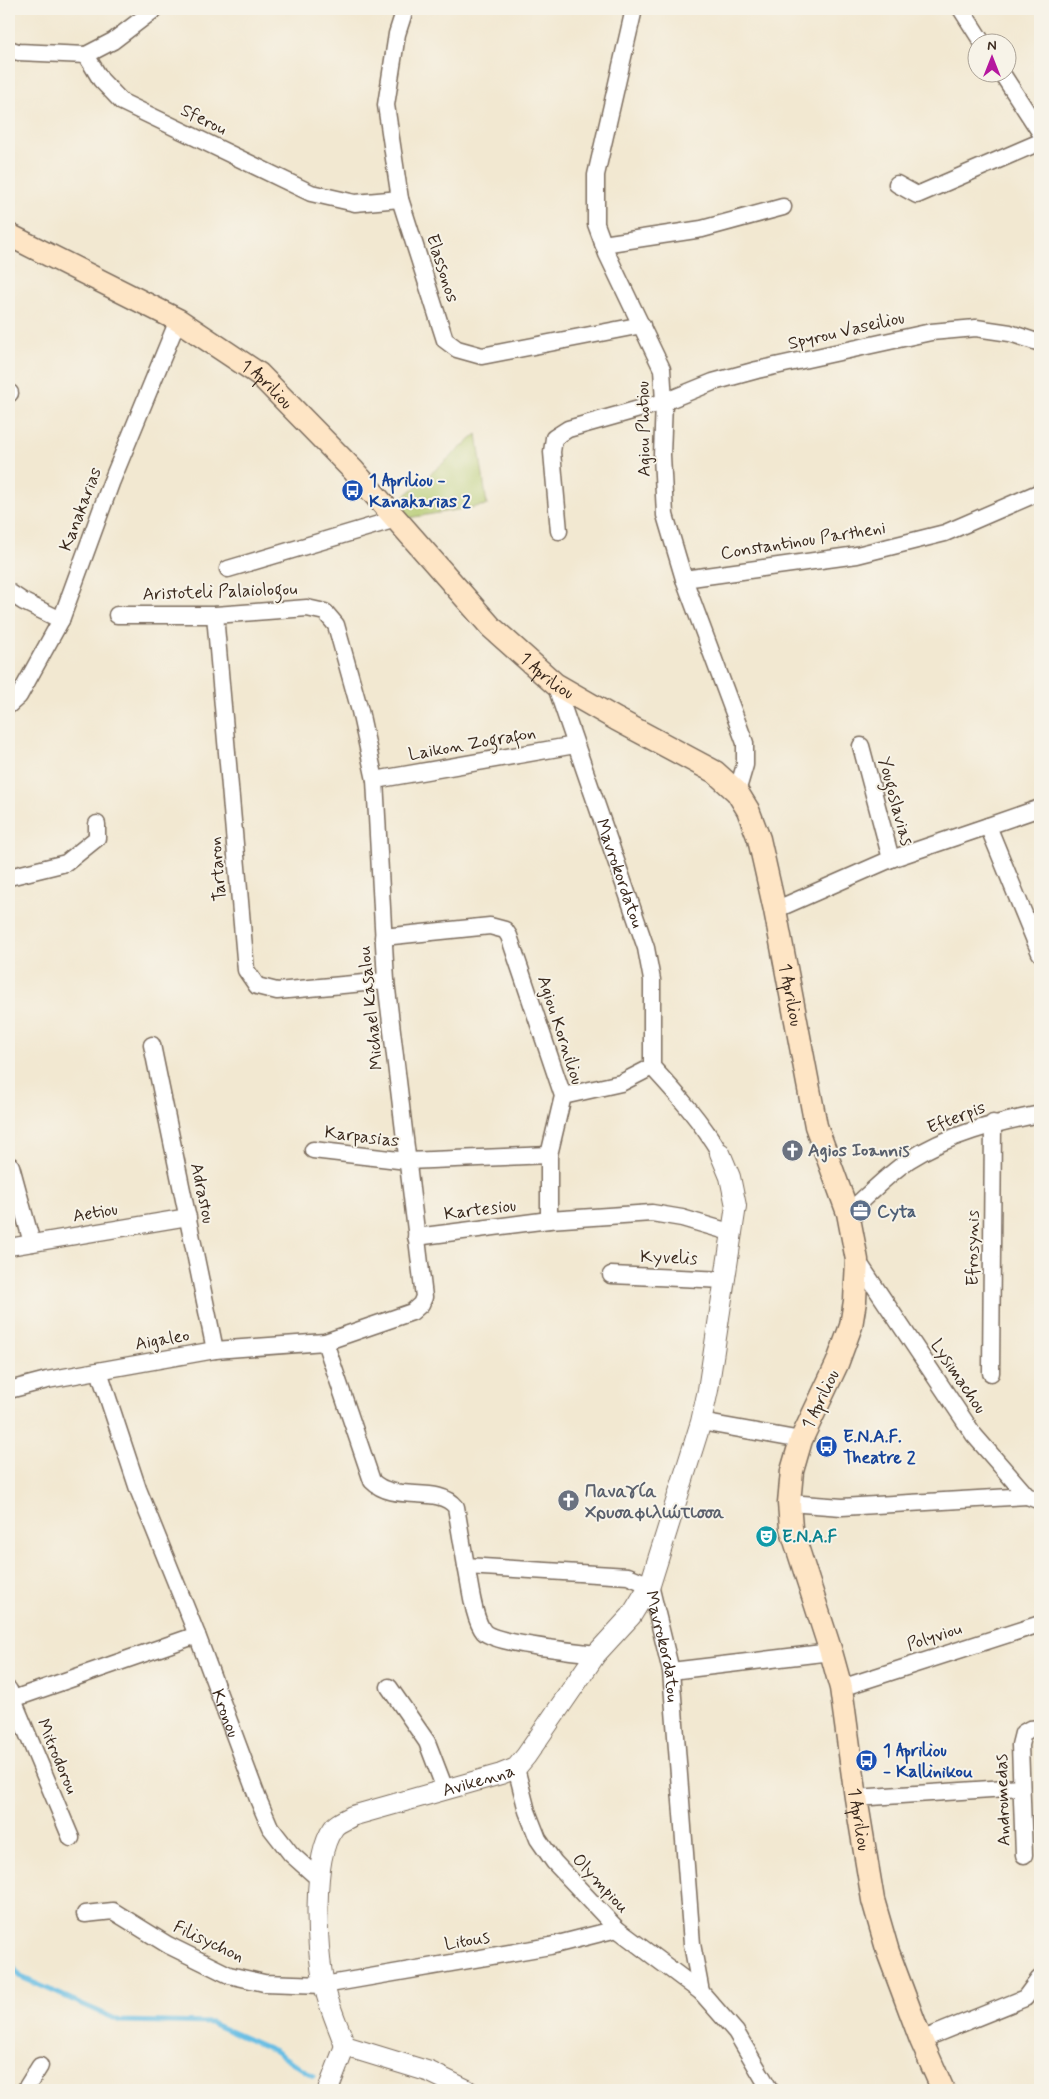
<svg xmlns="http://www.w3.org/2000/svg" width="1049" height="2099" font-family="Mynerve,sans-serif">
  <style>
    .green { fill: #b4ca6f; stroke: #787a46 }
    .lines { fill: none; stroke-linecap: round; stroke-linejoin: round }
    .stream { stroke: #67bee4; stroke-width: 5 }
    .minor-casing { stroke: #7b6c5d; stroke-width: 19 }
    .tertiary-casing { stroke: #7b6c5d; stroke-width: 22 }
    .secondary-casing { stroke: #7b6c5d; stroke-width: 25 }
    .minor { stroke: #fff; stroke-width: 16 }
    .tertiary { stroke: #fff; stroke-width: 20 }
    .secondary { stroke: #fee5c5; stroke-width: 22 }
    .labels { text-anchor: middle; stroke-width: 4; stroke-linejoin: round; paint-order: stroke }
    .street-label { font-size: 18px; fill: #3b2a1e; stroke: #f7f3e8 }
    .transit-label { font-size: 18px; font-weight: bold; fill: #164399; stroke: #f7f3e8; text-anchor: start }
    .worship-label { font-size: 18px; font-weight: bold; fill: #5b616d; stroke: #f7f3e8; text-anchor: start }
    .service-label { font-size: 18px; font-weight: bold; fill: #4e5e75; stroke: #f7f3e8; text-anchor: start }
    .culture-label { font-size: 18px; font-weight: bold; fill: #0d838f; stroke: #f7f3e8; text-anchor: start }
  </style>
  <rect width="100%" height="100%" fill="#f7f3e8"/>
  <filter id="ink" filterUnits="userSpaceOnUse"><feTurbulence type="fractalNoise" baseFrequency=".02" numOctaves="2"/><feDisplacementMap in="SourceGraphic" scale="10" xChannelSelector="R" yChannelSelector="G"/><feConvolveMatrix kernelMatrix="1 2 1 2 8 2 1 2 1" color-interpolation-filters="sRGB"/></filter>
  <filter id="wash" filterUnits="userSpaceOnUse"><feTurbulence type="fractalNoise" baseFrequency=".0096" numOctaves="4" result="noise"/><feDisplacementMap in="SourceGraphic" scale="20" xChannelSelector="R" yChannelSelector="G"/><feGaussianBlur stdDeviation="1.12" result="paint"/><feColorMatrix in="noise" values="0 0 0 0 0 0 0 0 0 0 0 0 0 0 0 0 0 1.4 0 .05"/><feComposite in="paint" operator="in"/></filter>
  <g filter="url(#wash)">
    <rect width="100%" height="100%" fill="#f2e8d1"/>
    <!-- green -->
    <path class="green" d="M477,434L487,505L402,519L393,506Z"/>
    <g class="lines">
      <!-- stream -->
      <path class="stream" d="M9,1962L21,1977L120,2021L211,2023L275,2051L313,2076"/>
    </g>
  </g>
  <g filter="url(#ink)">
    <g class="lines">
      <defs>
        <g id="minor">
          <path d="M405,9L397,34L386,105L400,199L445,340L457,349L482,356L642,325"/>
          <path d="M634,9L596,175V224L607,254L662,369L664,402L662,455L665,515L684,579L745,743V765L737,792"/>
          <path d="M961,9L982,42"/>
          <path d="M9,49L18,52L86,55"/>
          <path d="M86,55L101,80L122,102L311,193L355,203L400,199"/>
          <path d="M86,55L113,41L155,9"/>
          <path d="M1001,72L1040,132"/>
          <path d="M897,184L917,195L1040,142"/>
          <path d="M603,244L702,229L783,207"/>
          <path d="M9,394L10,393"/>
          <path d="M559,531L552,452L554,438L568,429L664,402L713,382L757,370L931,332L976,328L1010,333L1040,343"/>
          <path d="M228,569L396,519"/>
          <path d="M684,579L857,555L945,533L1040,492"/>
          <path d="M9,592L24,602L61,620"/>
          <path d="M215,615L246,970L257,986L277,991L386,981"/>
          <path id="s1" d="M555,684L646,948L652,980V1067C677,1094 701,1121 720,1153"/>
          <path d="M9,705L19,696L61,620L111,483L178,320"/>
          <path d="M375,780L575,745"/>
          <path d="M1040,808L988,826L1040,953"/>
          <path d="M891,859L988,826"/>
          <path d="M9,877L66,863L97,838V824"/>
          <path d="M775,910L891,859L861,746"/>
          <path d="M383,937L490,926L505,930L509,936L563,1096L549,1155V1220"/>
          <path d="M152,1045L215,1350"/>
          <path d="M563,1096L621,1083L652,1067"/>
          <path d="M313,1150L407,1161L549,1155"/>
          <path d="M11,1166L32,1243"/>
          <path d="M848,1213C868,1195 887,1175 909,1160C949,1134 995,1123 1040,1114"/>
          <path d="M416,1237L549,1220L652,1213L682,1218L733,1233"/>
          <path d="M9,1247L188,1217"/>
          <path d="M857,1260L974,1435L1027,1496L1040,1501"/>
          <path d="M611,1275L725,1280"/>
          <path id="s2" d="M325,1342L372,1481C394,1504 438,1484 456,1507L466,1566L628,1576L650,1585L671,1671L692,1944L701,1992L736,2032L770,2090"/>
          <path id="s3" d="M99,1371L138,1489L197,1635L258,1799L270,1827L291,1854L319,1879"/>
          <path d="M991,1373L993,1123"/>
          <path d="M9,1390L47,1380L215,1350L325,1342L412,1312L421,1304L424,1297L386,981L375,780L360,711L336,625L325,612L307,608L215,615H117"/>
          <path d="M701,1422L801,1440"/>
          <path d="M789,1503L842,1507L1027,1496"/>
          <path d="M466,1566C470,1583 473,1619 484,1632C496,1644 575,1651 596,1654"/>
          <path d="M671,1671L831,1652"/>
          <path d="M389,1687L427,1742L445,1789"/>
          <path d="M841,1688L1040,1624"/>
          <path d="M9,1690L71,1838"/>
          <path d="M13,1699L197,1635"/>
          <path d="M516,1768L527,1811L538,1839L554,1862L617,1929L701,1992"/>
          <path d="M856,1798L1021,1787"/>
          <path d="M1024,1855L1020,1745L1023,1733L1030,1729L1040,1728"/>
          <path d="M85,1914L113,1911L168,1945L229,1975L264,1983L324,1985L550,1946L617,1929"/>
          <path d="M921,2040L1025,1998L1039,1979"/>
          <path d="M25,2090L40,2066"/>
        </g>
        <g id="tertiary">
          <path id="s4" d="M345,2046C338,2025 328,2005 324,1984C316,1950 312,1857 333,1829C336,1823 346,1820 352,1816L501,1774L516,1768L526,1756L596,1654L631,1616L650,1585L701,1422L708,1390L736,1206L730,1177L720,1153"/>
          <path d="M345,2046L430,2072L467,2090"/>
          <path d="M328,2090L345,2046"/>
        </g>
        <g id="secondary">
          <path id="s5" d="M9,235L178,320L259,374L353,470L491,627L555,684L616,719L715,772L737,792L748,810L759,839L775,910L816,1126L848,1213L857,1260L855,1301L851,1326L837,1364L801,1440L792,1471L789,1503L791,1528L831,1652L841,1688L856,1798L873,1900L888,1952L921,2040L943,2090"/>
        </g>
      </defs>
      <!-- minor casing -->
      <use href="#minor" class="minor-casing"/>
      <!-- tertiary casing -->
      <use href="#tertiary" class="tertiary-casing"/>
      <!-- secondary casing -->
      <use href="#secondary" class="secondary-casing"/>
      <!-- minor -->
      <use href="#minor" class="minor"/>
      <!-- tertiary -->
      <use href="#tertiary" class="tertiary"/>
      <!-- secondary -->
      <use href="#secondary" class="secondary"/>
    </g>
  </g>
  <!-- icons -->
  <defs>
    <symbol id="bus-disc" viewBox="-11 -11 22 22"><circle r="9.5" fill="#1a4fb4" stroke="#f7f3e8"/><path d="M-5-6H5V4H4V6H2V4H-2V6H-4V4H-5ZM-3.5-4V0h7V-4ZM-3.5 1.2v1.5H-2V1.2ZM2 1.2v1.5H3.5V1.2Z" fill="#fff"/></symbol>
    <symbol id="church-disc" viewBox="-11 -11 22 22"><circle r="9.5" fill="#6b7280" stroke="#f7f3e8"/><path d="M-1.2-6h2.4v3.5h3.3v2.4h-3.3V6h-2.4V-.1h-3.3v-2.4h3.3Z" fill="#fff"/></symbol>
    <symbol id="office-disc" viewBox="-11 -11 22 22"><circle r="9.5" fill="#5c6f8a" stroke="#f7f3e8"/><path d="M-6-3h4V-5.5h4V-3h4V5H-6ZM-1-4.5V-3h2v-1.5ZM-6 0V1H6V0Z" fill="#fff"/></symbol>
    <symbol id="theatre-disc" viewBox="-11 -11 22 22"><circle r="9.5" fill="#0f9aa8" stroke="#f7f3e8"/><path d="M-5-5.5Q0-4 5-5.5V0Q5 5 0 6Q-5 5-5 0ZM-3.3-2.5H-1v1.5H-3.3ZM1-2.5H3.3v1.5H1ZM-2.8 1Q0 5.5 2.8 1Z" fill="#fff"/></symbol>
  </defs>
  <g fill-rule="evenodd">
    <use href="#bus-disc" x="340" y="478" width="25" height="25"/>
    <use href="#church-disc" x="780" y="1138" width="25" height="25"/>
    <use href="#office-disc" x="848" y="1198" width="25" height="25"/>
    <use href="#bus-disc" x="814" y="1434" width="25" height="25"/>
    <use href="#church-disc" x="556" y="1488" width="25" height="25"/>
    <use href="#theatre-disc" x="754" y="1524" width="25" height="25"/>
    <use href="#bus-disc" x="854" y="1748" width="25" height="25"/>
  </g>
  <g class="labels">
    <!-- street labels -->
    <g class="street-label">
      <text transform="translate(204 119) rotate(26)" y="6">Sferou</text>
      <text transform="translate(443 268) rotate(72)" y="6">Elassonos</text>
      <text transform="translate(846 330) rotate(-13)" y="6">Spyrou Vaseiliou</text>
      <text dy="6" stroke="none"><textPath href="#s5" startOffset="299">1 Apriliou</textPath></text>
      <text transform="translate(643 429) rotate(-91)" y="6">Agiou Photiou</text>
      <text transform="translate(80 509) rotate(-69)" y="6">Kanakarias</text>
      <text transform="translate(803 540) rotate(-9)" y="6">Constantinou Partheni</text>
      <text transform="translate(220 591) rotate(-2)" y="6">Aristoteli Palaiologou</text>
      <text dy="6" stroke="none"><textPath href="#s5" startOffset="704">1 Apriliou</textPath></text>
      <text transform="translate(472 743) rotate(-10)" y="6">Laikon Zografon</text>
      <text transform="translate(896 801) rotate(75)" y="6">Yougoslavias</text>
      <text transform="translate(217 869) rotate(-95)" y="6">Tartaron</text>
      <text dy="6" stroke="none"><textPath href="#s1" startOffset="200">Mavrokordatou</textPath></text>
      <text dy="6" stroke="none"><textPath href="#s5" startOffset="1139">1 Apriliou</textPath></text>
      <text transform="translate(370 1008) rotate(-96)" y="6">Michael Kasalou</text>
      <text transform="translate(561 1030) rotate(72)" y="6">Agiou Korniliou</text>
      <text transform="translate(956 1117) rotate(-21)" y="6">Efterpis</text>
      <text transform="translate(362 1136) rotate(7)" y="6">Karpasias</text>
      <text transform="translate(203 1193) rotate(78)" y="6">Adrastou</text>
      <text transform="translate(480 1209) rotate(-7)" y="6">Kartesiou</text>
      <text transform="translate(95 1212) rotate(-10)" y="6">Aetiou</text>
      <text transform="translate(972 1248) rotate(-90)" y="6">Efrosynis</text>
      <text transform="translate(669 1257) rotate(2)" y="6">Kyvelis</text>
      <text transform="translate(162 1339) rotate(-10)" y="6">Aigaleo</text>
      <text transform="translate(959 1376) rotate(56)" y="6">Lysimachou</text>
      <text transform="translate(820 1399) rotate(-64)" y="6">1 Apriliou</text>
      <text transform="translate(934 1636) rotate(-18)" y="6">Polyviou</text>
      <text dy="6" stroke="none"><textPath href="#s2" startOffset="546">Mavrokordatou</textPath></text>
      <text dy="6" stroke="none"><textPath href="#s3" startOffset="365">Kronou</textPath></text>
      <text transform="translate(58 1756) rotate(67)" y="6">Mitrodorou</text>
      <text dy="6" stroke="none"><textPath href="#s4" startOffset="378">Avikenna</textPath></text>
      <text transform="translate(1002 1800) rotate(-92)" y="6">Andromedas</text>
      <text dy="6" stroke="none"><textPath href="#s5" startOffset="1994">1 Apriliou</textPath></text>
      <text transform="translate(601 1883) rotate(47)" y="6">Olympiou</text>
      <text transform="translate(467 1940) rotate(-10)" y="6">Litous</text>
      <text transform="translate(209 1941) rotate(25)" y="6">Filisychon</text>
    </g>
    <!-- transit labels -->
    <g class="transit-label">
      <text x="369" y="486">1 Apriliou -<tspan x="369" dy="21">Kanakarias 2</tspan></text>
      <text x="843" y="1442">E.N.A.F.<tspan x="843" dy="21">Theatre 2</tspan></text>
      <text x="883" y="1756">1 Apriliou<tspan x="883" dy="21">- Kallinikou</tspan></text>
    </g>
    <!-- worship labels -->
    <g class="worship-label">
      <text x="808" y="1156">Agios Ioannis</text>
      <text x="585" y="1497">Παναγία<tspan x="585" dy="21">Χρυσαφιλιώτισσα</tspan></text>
    </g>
    <!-- service labels -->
    <g class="service-label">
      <text x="877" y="1217">Cyta</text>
    </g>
    <!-- culture labels -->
    <g class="culture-label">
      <text x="782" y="1542">E.N.A.F</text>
    </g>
  </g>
  <!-- margin -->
  <rect width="1049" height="2099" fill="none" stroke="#f7f3e8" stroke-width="30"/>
  <!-- north arrow -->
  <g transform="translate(992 58)"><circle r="24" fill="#f7f3e8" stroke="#aca397"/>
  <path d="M0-4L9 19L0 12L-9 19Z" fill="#b5179e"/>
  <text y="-8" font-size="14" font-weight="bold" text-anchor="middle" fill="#3b2a1e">N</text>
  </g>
</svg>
